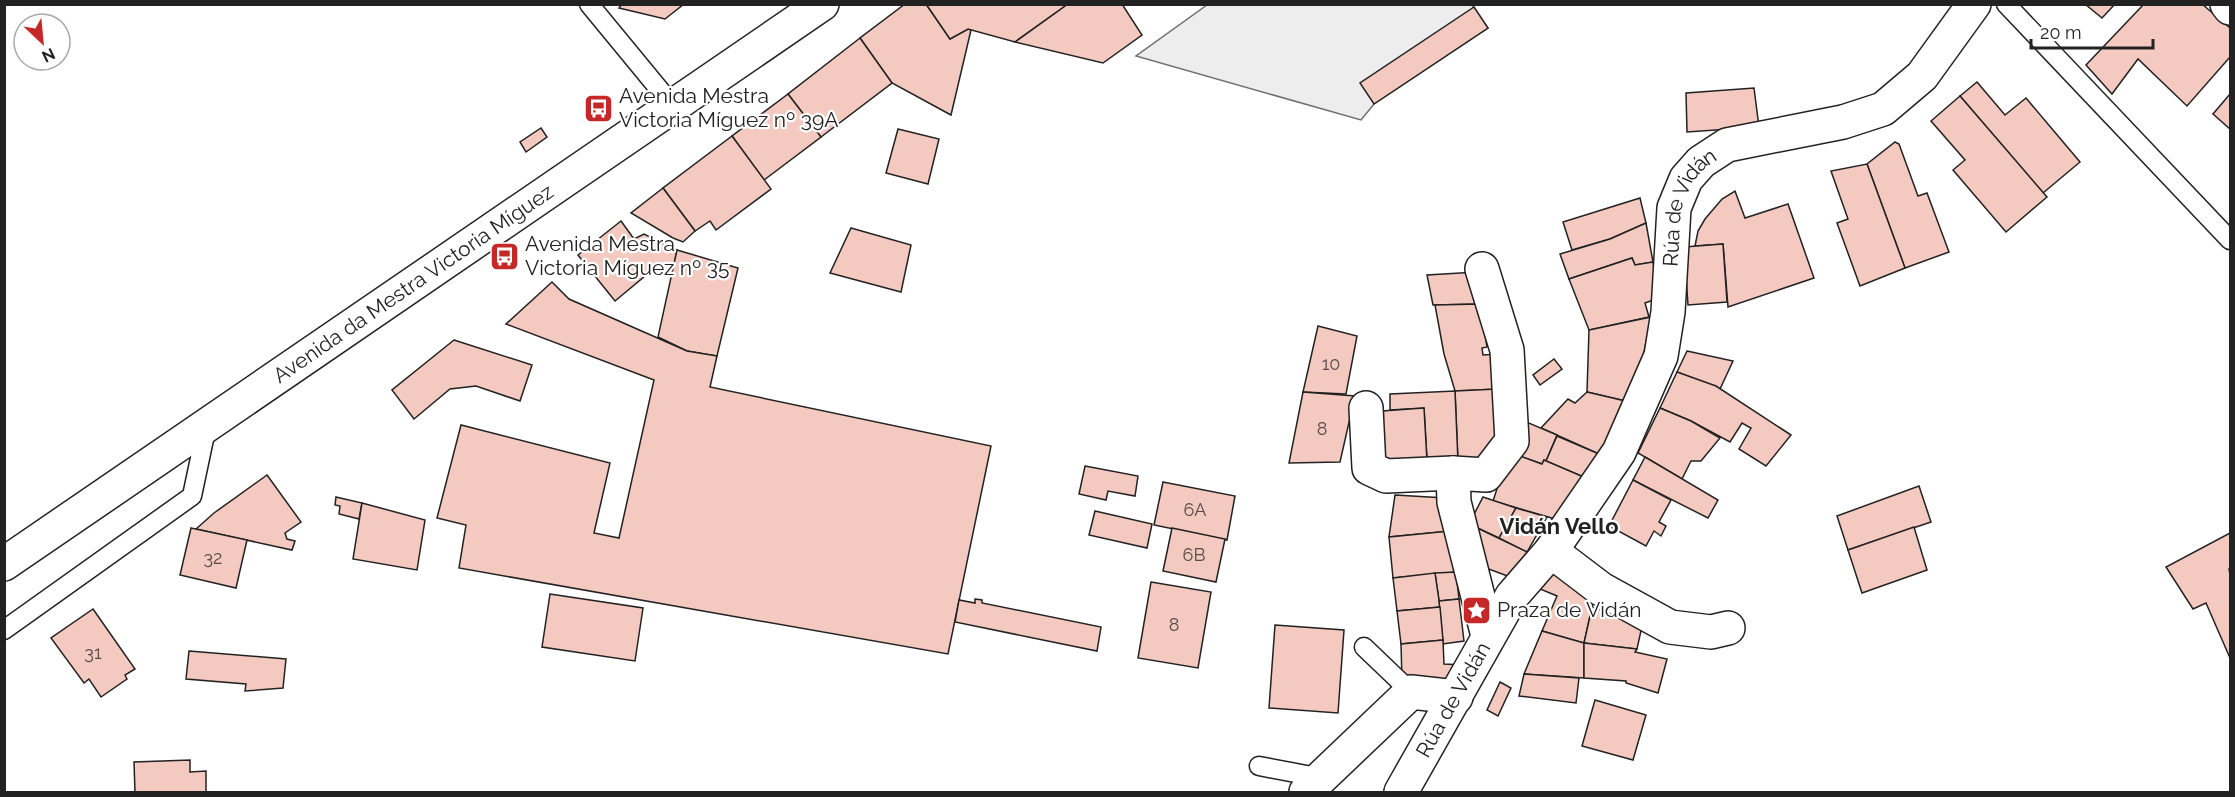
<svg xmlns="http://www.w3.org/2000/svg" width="2235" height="797" font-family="Raleway,sans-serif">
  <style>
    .parking { fill: #ededed; stroke: #6f6f6f; stroke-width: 1.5 }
    .building { fill: #f3c9c0; stroke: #222; stroke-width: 1.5 }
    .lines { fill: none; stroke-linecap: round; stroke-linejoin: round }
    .lane-casing { stroke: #222; stroke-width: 21 }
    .street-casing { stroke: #222; stroke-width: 36 }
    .primary-casing { stroke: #222; stroke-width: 36 }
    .lane { stroke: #fff; stroke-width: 18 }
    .street { stroke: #fff; stroke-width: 33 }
    .primary { stroke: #fff; stroke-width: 33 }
    .labels { text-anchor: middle; stroke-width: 4.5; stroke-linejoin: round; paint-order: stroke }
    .number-label { font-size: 18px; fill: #564c4a }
    .poi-label { font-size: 21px; fill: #222; stroke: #fff; text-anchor: start }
    .street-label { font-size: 21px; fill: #222; stroke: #fff }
    .neighbourhood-label { font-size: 22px; font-weight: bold; fill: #222; stroke: #fff }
  </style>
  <rect width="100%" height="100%" fill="#fff"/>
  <!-- parking -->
  <path class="parking" d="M1207,5H1472L1488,28L1374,104L1361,120L1136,56Z"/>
  <!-- building -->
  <g class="building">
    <path d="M622,4H684L665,19L619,8Z"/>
    <path d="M905,4H926L950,39L968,29L971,30L951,115L892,83L860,38Z"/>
    <path d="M926,4H1068L1015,42L968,29L950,39Z"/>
    <path d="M1068,4H1122L1142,35L1103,63L1015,42Z"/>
    <path d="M2085,4H2115L2102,18Z"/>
    <path d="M2144,4H2202L2230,28V57L2187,106L2138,59L2112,94L2086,65Z"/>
    <path d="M1474,7L1488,28L1374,104L1360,83Z"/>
    <path d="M860,38L892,83L821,137L788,94Z"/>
    <path d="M1977,82L2005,115L2026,98L2080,162L2043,193L1960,96Z"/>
    <path d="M1754,88L1759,127L1687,132L1686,93Z"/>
    <path d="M788,94L821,137L764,180L732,136Z"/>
    <path d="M2230,94V129L2213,114Z"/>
    <path d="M1960,96L2047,197L2006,232L1953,170L1965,160L1931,121Z"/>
    <path d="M541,128L547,137L526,152L520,142Z"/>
    <path d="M898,129L939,139L928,184L886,173Z"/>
    <path d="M732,136L771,189L716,230L710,221L695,231L663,188Z"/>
    <path d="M1895,142L1899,144L1918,196L1927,193L1949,252L1905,268L1867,164Z"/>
    <path d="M1867,164L1905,268L1860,286L1837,223L1848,219L1831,171Z"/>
    <path d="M663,188L695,231L683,242L673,238L631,213Z"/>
    <path d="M1735,191L1745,218L1788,204L1814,278L1728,307L1723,244L1695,246L1698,231L1705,219L1722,199Z"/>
    <path d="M1640,198L1646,223L1610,239L1572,250L1563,222Z"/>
    <path d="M621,221L634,239L644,234L677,250L672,276L656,267L615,301L578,255Z"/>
    <path d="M1646,223L1653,262L1635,265L1632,258L1569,279L1560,254L1610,239Z"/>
    <path d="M851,228L911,245L901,292L830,273Z"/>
    <path d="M1723,244L1727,302L1688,305L1684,247Z"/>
    <path d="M677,250L738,268L717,356L687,351L658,337Z"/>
    <path d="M1632,258L1635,265L1653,262L1659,298L1645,303L1649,317L1589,330L1569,279Z"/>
    <path d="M1477,272L1480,304L1433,305L1427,275Z"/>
    <path d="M552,282L569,299L687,351L717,356L710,387L991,446L948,654L459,568L466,525L437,518L461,425L610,463L594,533L619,538L654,380L506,324Z"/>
    <path d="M1480,304L1487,347L1482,348L1483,355L1498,354L1499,389L1455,391L1444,354L1435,305Z"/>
    <path d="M1651,317L1634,403L1587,392L1589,330Z"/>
    <path d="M1318,326L1357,336L1346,394L1303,392Z"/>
    <path d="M454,340L532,365L520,401L476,386L450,389L414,419L392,390Z"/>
    <path d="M1687,351L1733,361L1720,389L1677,372Z"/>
    <path d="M1554,359L1562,369L1540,385L1533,375Z"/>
    <path d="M1677,372L1716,386L1791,435L1766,466L1739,449L1751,428L1742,423L1730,442L1691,421L1660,408Z"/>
    <path d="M1497,389V425L1488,466L1458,462L1455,391Z"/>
    <path d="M1455,391L1458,462L1427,459L1424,408L1390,410V394Z"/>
    <path d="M1303,392L1355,396L1340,462L1289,463Z"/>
    <path d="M1587,392L1634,403L1599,454L1541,428L1568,399L1575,403Z"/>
    <path d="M1424,408L1427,461L1385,464L1382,411Z"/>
    <path d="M1660,408L1691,421L1720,438L1701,461H1691L1682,479L1638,453Z"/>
    <path d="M1517,418L1557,435L1546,461L1544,460L1542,464L1509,452Z"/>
    <path d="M1557,436L1599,454L1586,478L1546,461Z"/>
    <path d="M1509,452L1542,464L1544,460L1586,478L1562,521L1493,501Z"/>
    <path d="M1645,457L1718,500L1708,518L1633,480Z"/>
    <path d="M1085,466L1138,476L1135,496L1108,491L1106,500L1079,494Z"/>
    <path d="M267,475L301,522L285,533L287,539L295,541L292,550L196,529L214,513Z"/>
    <path d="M1633,480L1671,500L1659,522L1666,526L1661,536L1654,531L1646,546L1609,526Z"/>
    <path d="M1163,482L1235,496L1227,540L1154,525Z"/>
    <path d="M1919,486L1931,522L1848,550L1837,516Z"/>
    <path d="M1395,495L1446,498L1450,531L1389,537Z"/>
    <path d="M336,497L362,503L359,519L339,514L340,506L335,505Z"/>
    <path d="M1483,497L1516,508L1499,538L1469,524Z"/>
    <path d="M362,503L425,520L417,570L353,559Z"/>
    <path d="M1516,508L1547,517L1527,552L1499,538Z"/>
    <path d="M1095,511L1152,524L1147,548L1089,535Z"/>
    <path d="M1469,524L1527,552L1513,578L1475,564Z"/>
    <path d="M1914,527L1927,570L1862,593L1848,550Z"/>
    <path d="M191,528L247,540L236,588L180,575Z"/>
    <path d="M1172,528L1225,539L1216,582L1163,571Z"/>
    <path d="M1450,531L1456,572L1393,578L1389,537Z"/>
    <path d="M2230,533V567L2229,569L2230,574V658L2206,603L2193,609L2166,567Z"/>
    <path d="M1555,566L1593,603L1584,643L1542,631L1557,596L1540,589Z"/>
    <path d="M1456,572L1459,599L1439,601L1435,573Z"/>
    <path d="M1435,573L1440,607L1397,611L1393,578Z"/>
    <path d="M1151,582L1211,592L1198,668L1138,658Z"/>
    <path d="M550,594L643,608L635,661L542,647Z"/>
    <path d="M975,599L982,600V603L1101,627L1097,651L955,622L959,600L975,603Z"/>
    <path d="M1459,599L1464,641L1443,644L1439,601Z"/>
    <path d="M1440,607L1443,640L1401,644L1397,611Z"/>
    <path d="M1592,607L1642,626L1637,649L1584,643Z"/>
    <path d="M93,609L135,669L125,675L127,679L101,697L89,679L84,683L51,638Z"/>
    <path d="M1275,625L1344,630L1338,713L1269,708Z"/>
    <path d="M1542,631L1584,643V678L1524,674Z"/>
    <path d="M1443,640L1444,664L1463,665L1456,682L1402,681L1401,644Z"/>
    <path d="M1584,643L1637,649L1635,652L1667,659L1658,693L1626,683V681L1584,678Z"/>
    <path d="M189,651L286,659L283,688L245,691L246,684L186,679Z"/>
    <path d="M1524,674L1579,678L1576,703L1519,696Z"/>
    <path d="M1500,682L1511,688L1498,716L1487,710Z"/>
    <path d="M1595,700L1646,715L1633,760L1582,746Z"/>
    <path d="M190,760V772L206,771V792H135L134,762Z"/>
  </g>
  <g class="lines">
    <defs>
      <g id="lane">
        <path d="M589,4L673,106"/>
        <path d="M2006,4L2230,240"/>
        <path d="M4,630L192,496L207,425"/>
        <path d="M1364,647L1411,692"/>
        <path d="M1259,766L1322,778"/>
      </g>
      <g id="street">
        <path d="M2227,4L2230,8"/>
        <path d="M1482,269L1507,350L1512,441L1486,475L1453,473L1454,502L1488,636"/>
        <path d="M1366,408L1369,468L1386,476L1453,473"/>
        <path d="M1551,551L1601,589L1670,627L1711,632L1728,628"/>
        <path d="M1306,792L1411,692L1456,697"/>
        <path id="s1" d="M1401,792L1512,596L1551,551L1619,452L1661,356L1668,312L1674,208L1686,179L1701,162L1727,145L1843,122L1883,109L1922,76L1974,4"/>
      </g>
      <g id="primary">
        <path id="s2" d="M4,564L822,4"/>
      </g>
    </defs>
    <!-- lane casing -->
    <use href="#lane" class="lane-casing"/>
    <!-- street casing -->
    <use href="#street" class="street-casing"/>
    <!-- primary casing -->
    <use href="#primary" class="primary-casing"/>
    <!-- lane -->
    <use href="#lane" class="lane"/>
    <!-- street -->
    <use href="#street" class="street"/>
    <!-- primary -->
    <use href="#primary" class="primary"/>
  </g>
  <!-- icons -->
  <defs>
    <symbol id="bus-square" viewBox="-11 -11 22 22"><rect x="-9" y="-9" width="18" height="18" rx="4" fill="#c62828" stroke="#fff"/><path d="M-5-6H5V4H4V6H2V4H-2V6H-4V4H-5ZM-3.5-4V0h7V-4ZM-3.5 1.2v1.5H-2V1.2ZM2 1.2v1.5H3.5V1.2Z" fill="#fff"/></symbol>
    <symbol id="sight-square" viewBox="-11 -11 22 22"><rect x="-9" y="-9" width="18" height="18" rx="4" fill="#c62828" stroke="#fff"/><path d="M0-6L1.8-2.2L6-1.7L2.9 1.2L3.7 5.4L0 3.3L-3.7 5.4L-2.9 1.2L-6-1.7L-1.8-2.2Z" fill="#fff"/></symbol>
  </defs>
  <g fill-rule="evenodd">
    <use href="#bus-square" x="582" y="92" width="33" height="33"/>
    <use href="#bus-square" x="488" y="240" width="33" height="33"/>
    <use href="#sight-square" x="1460" y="594" width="33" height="33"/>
  </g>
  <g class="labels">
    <!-- number labels -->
    <g class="number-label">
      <text x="1331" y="370">10</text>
      <text x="1322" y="435">8</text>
      <text x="1195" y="516">6A</text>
      <text x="1194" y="561">6B</text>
      <text x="213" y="564">32</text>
      <text x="1174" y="631">8</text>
      <text x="93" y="659">31</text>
    </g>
    <!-- poi labels -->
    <g class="poi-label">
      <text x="619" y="103">Avenida Mestra<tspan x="619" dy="24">Victoria Míguez nº 39A</tspan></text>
      <text x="525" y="251">Avenida Mestra<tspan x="525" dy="24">Victoria Míguez nº 35</tspan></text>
      <text x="1497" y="617">Praza de Vidán</text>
    </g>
    <!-- street labels -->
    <g class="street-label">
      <text dy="7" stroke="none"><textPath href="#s1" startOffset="664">Rúa de Vidán</textPath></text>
      <text dy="7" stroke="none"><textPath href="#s2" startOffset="496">Avenida da Mestra Victoria Míguez</textPath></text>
      <text dy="7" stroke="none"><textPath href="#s1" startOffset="106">Rúa de Vidán</textPath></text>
    </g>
    <!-- neighbourhood labels -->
    <g class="neighbourhood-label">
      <text x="1559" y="534">Vidán Vello</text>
    </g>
  </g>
  <!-- border -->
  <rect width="2235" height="797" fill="none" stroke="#222222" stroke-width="12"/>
  <!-- north arrow -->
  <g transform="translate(42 42) rotate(154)"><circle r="28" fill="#ffffff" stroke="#a7a7a7" stroke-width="1.5"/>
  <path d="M0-4.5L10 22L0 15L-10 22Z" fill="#c62828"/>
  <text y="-9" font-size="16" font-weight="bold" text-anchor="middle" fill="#222222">N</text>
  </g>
  <!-- scale -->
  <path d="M2031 39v9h122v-9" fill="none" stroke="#222222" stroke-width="3"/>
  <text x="2040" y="39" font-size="18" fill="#222222" stroke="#ffffff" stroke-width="4.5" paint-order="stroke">20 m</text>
</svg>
